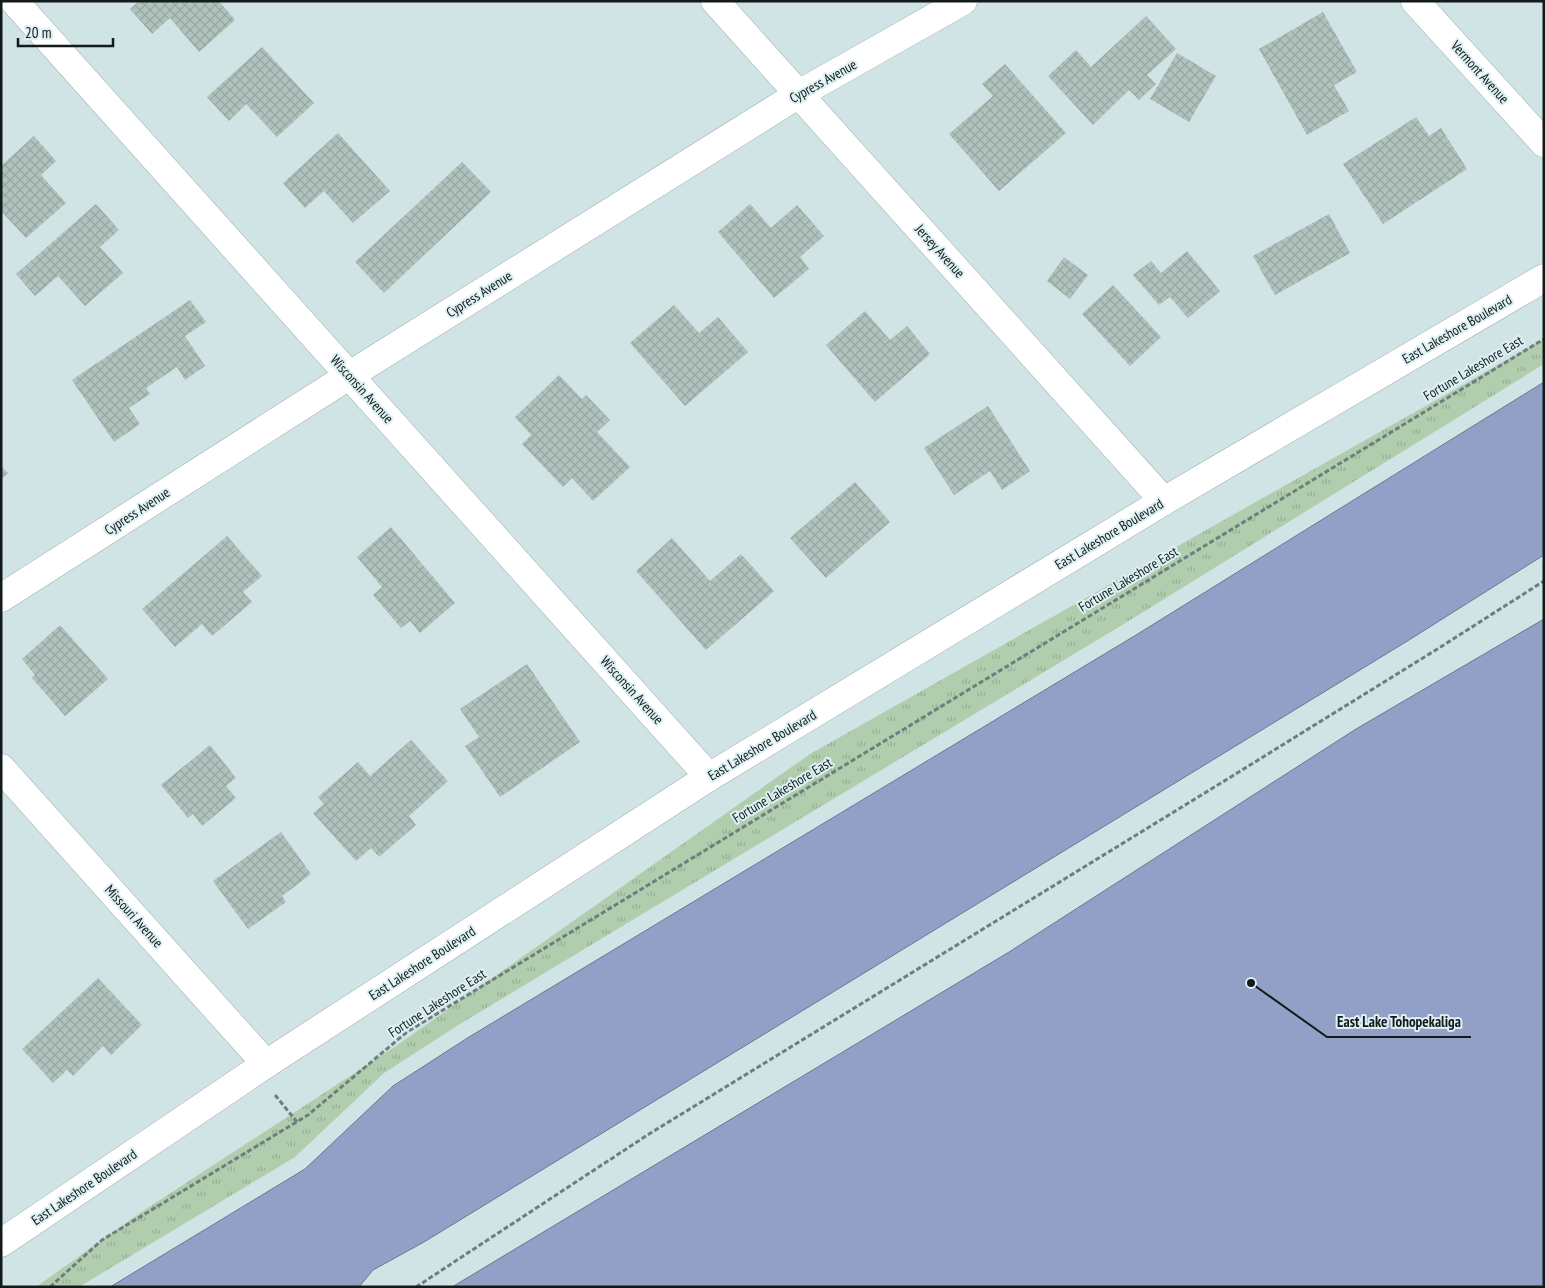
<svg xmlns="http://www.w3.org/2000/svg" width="1545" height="1288" font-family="'PT Sans Narrow',sans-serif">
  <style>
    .grass { fill: url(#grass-tufts) }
    .water { fill: #929fc6; stroke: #6c7792 }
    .building { fill: url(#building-cross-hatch) }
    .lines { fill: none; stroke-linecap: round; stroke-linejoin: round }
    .minor-casing { stroke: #9eb0b2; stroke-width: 29 }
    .path { stroke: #707d7e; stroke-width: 3; stroke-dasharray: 5 2.5; stroke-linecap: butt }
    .minor { stroke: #fff; stroke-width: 28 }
    .labels { text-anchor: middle; stroke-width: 4; stroke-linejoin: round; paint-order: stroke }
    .street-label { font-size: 14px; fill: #131a1a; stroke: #ddf0f3 }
    .leader { fill: none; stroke: #131a1a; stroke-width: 2 }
    .callout-dot { fill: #131a1a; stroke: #ddf0f3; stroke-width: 2 }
    .callout-label { font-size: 15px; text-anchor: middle; font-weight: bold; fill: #131a1a; stroke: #ddf0f3; stroke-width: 4; stroke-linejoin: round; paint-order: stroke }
  </style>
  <defs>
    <pattern id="grass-tufts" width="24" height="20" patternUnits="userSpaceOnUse" patternTransform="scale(1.25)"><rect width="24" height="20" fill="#b0cead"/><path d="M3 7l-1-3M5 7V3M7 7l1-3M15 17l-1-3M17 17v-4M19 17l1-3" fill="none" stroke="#96b094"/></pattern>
    <pattern id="building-cross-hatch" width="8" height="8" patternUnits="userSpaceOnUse" patternTransform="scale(1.25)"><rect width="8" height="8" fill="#b1c2bd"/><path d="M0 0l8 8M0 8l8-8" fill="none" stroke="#97a6a2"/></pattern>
  </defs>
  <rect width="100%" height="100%" fill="#d0e3e5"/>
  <!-- grass -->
  <path class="grass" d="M1544,339V364L1127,622L460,1024L384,1073L295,1157L79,1287H36L137,1215L396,1046L810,754Z"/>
  <!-- water -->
  <g class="water">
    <path d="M1544,382V555L1409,640L424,1242L373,1270L359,1287H110L305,1169L393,1086L469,1037L1136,635Z"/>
    <path d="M1544,619V1287H452L1009,952L1356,729Z"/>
  </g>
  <!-- building -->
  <g class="building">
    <path d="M139,1H219L235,20L199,52L170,18L152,34L130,9Z"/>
    <path d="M1323,12L1357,72L1334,85L1349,111L1307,135L1259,49Z"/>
    <path d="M1146,16L1176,49L1147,75L1156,84L1139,100L1129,90L1093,125L1048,76L1076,50L1091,67Z"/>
    <path d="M262,47L314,103L277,137L246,104L229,121L207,97Z"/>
    <path d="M1177,53L1216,76L1189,122L1150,99Z"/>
    <path d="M1005,64L1066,133L999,191L949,134L993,96L982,84Z"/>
    <path d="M1416,117L1429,136L1441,128L1467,169L1383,224L1343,164Z"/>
    <path d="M338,133L390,191L353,223L324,191L305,208L283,183Z"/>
    <path d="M34,136L56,161L41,175L66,203L26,238L1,211V166Z"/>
    <path d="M462,162L491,192L384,293L355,262Z"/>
    <path d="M96,204L119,230L100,247L123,273L85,306L58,276L35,296L16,274Z"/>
    <path d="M750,204L771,228L797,205L824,236L800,257L809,269L774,298L718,232Z"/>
    <path d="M1329,214L1350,253L1275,295L1253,256Z"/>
    <path d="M1187,251L1220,291L1188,318L1170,297L1159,305L1133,275L1151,261L1161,273Z"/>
    <path d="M1064,257L1088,275L1070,299L1047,281Z"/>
    <path d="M1113,285L1161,337L1130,366L1082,314Z"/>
    <path d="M190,300L206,322L185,336L205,366L185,380L177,367L146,388L150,394L129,408L140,424L114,442L72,380Z"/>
    <path d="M674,305L699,333L718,317L748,352L685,406L630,343Z"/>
    <path d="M865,311L890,340L907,326L930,354L875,402L826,345Z"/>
    <path d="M559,375L582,399L586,395L610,420L597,432L630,467L593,501L572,478L563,487L522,444L531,435L515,417Z"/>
    <path d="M988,406L1030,471L1002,490L990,471L954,495L924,448Z"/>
    <path d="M1,466L8,473L1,479Z"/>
    <path d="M855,482L890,522L826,578L790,538Z"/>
    <path d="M391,527L455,603L420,633L410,621L401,628L373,595L382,587L357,557Z"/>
    <path d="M227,536L262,576L243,592L252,602L212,636L202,624L175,647L142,609Z"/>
    <path d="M672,538L710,581L741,554L774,591L706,650L636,571Z"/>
    <path d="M60,625L108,679L65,716L32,678L35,675L22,659Z"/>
    <path d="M527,664L580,742L500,797L465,746L479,737L460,709Z"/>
    <path d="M411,740L448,781L409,816L416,825L379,857L371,848L356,861L313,813L324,804L318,797L358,762L370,776Z"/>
    <path d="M210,745L236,778L226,786L236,798L202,826L193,814L188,818L161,785Z"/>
    <path d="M281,832L311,874L282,896L286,902L248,929L213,881Z"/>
    <path d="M98,978L142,1025L111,1055L103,1046L73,1076L67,1070L53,1083L22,1049Z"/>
  </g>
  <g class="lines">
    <defs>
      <g id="minor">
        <path d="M14,1L709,777"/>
        <path d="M715,1L1164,501"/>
        <path d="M1415,1L1544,143"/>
        <path d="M1,598L350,375L799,94L963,1"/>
        <path d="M1,768L266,1064"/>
        <path d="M1,1243L266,1064L709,777L1164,501L1544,278"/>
      </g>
    </defs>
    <!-- minor casing -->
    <use href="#minor" class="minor-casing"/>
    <!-- path -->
    <g class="path">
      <path d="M275,1095L297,1122"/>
      <path d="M50,1287L102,1240L308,1115L407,1032L1544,339"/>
      <path d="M416,1287L649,1134L1221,783L1439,648L1544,581"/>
    </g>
    <!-- minor -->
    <use href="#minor" class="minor"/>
  </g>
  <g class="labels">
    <!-- street labels -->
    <g class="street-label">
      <text transform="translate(1480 72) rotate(48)" y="5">Vermont Avenue</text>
      <text transform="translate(823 81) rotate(-29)" y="5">Cypress Avenue</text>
      <text transform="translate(940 251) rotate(48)" y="5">Jersey Avenue</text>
      <text transform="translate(479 294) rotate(-32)" y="5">Cypress Avenue</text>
      <text transform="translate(1457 329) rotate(-30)" y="5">East Lakeshore Boulevard</text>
      <text transform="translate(1473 368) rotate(-31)" y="5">Fortune Lakeshore East</text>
      <text transform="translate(362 389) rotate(48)" y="5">Wisconsin Avenue</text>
      <text transform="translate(137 511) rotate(-33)" y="5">Cypress Avenue</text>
      <text transform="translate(1109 534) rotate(-31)" y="5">East Lakeshore Boulevard</text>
      <text transform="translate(1128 579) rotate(-31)" y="5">Fortune Lakeshore East</text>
      <text transform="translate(632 690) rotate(48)" y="5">Wisconsin Avenue</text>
      <text transform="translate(762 745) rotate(-31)" y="5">East Lakeshore Boulevard</text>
      <text transform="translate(782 790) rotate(-31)" y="5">Fortune Lakeshore East</text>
      <text transform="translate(134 916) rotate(48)" y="5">Missouri Avenue</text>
      <text transform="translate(422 963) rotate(-33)" y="5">East Lakeshore Boulevard</text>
      <text transform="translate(437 1003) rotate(-33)" y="5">Fortune Lakeshore East</text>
      <text transform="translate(84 1187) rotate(-34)" y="5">East Lakeshore Boulevard</text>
    </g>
  </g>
  <!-- callouts -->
  <path class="leader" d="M1251 983L1327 1037H1471"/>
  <circle class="callout-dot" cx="1251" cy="983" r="5"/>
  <g class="callout-label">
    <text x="1399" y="1027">East Lake Tohopekaliga</text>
  </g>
  <!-- border -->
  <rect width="1545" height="1288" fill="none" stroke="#131a1a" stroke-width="5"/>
  <!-- scale -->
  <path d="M18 38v8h95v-8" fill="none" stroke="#131a1a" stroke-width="2.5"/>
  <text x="25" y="38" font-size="15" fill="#131a1a" stroke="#ddf0f3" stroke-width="4" paint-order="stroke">20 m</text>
</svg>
